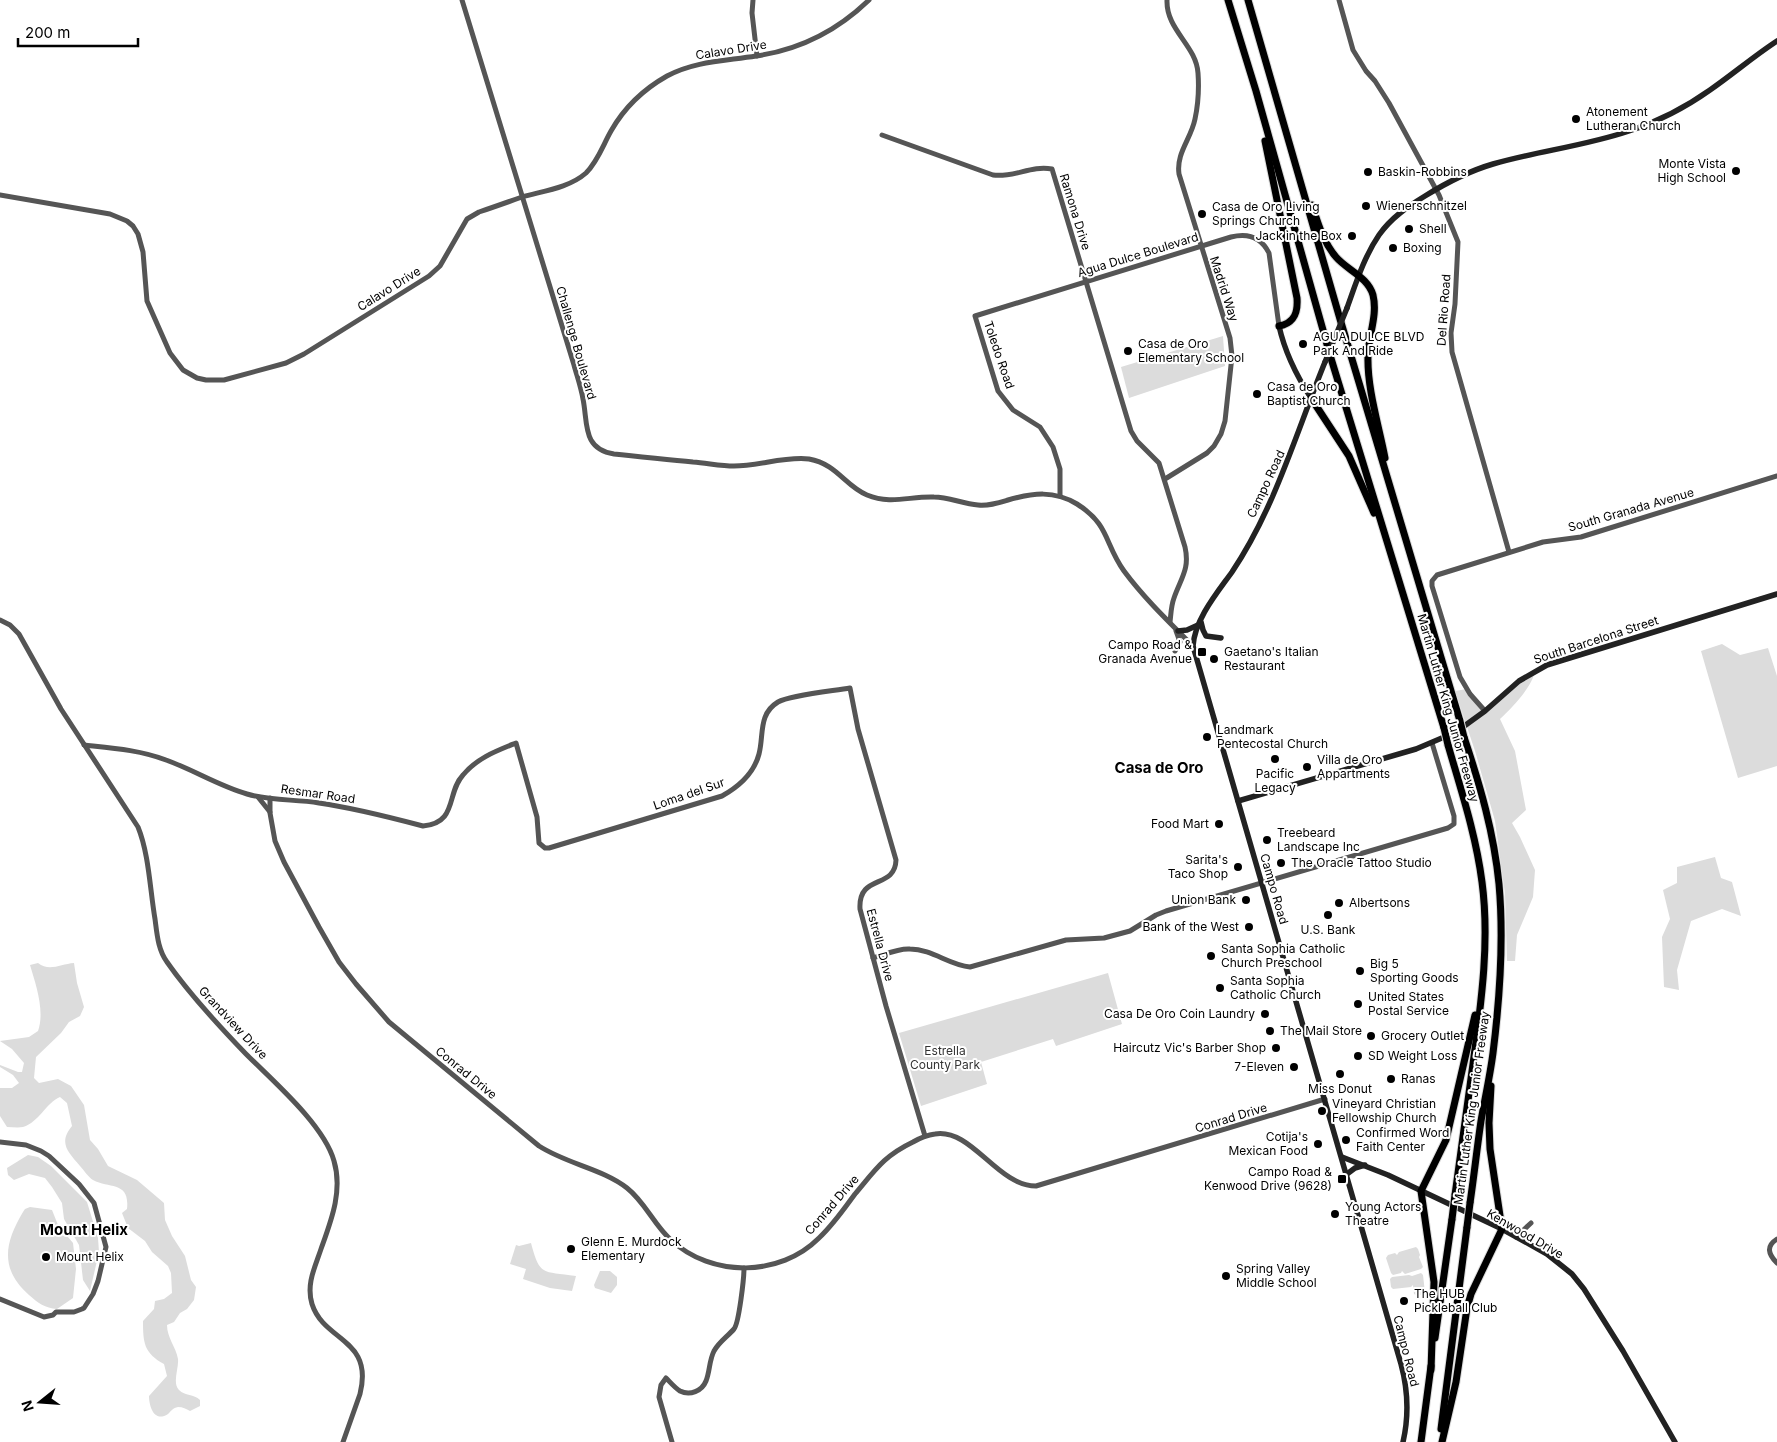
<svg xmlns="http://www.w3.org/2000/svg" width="1777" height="1442" font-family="Inter,sans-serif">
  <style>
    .green { fill: #dcdcdc }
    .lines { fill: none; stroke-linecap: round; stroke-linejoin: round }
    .motorway-casing { stroke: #dbdbdb; stroke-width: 9 }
    .tertiary { stroke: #555; stroke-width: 5 }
    .secondary { stroke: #222; stroke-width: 5.5 }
    .motorway { stroke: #000; stroke-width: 7 }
    .motorway-bridge-casing { stroke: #dbdbdb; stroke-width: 9; stroke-linecap: butt }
    .secondary-bridge { stroke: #222; stroke-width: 5.5 }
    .motorway-bridge { stroke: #000; stroke-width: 7 }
    .poi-dot { fill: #000; stroke: #fff; stroke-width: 2 }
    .labels { text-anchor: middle; stroke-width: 4; stroke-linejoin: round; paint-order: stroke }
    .street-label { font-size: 12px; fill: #000; stroke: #fff }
    .poi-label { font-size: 12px; fill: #000; stroke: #fff; text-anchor: start }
    .park-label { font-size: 12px; fill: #333; stroke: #fff }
    .quarter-label { font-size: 15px; font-weight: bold; fill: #000; stroke: #fff }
  </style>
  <rect width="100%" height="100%" fill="#fff"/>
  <!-- green -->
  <g class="green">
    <path d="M1223,336L1225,366L1129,398L1121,367Z"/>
    <path d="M1722,644L1740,655L1768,648L1777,676V766L1738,778L1701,651Z"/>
    <path d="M1535,671C1532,687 1512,708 1500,719L1515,751L1526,810L1512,823L1520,837L1535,870L1533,897L1517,935L1515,961H1507L1505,894L1495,821L1475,751L1455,691L1467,689L1485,711Z"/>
    <path d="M1715,857L1721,878L1732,882L1741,916L1722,909L1691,921L1677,970L1679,990L1664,987L1662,937L1670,919L1663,890L1677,883V867Z"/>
    <path d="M38,963C49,972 61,964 74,963L77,983L84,1007L80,1016L69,1022L61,1033L36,1057L34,1078L39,1083L58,1079L71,1086L84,1105L90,1140L98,1149L108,1166L137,1180L164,1203L165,1220L172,1236L185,1256L191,1280L196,1287L194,1300L187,1309L180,1313L174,1322L167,1325C167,1338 176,1347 178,1359C179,1368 172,1383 179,1390C185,1396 194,1394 200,1400V1406L190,1411C186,1409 183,1407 178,1407C173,1408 171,1411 168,1414C154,1423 149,1406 149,1396L167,1376L164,1364C144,1353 143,1343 143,1321L154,1309L155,1301L164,1299L172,1293L171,1273L168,1266L152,1252L145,1241L128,1228L122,1213L127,1209C130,1181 110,1189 93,1180C88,1177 84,1170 80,1166C68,1152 58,1143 72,1126L67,1103L60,1097C46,1103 39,1122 23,1127C18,1128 12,1127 7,1127L0,1116V1088H12L19,1083L13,1075L0,1067V1065L18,1072H22L24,1063L12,1049L0,1041L29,1037L38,1031C45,1011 36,985 30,965Z"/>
    <path d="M1108,973L1122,1024L1056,1046L1053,1039L981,1062L987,1084L921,1106L899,1033Z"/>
    <path d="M28,1155L38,1157L51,1166L87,1202L98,1238L99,1252L90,1291L83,1280L79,1245L64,1219L62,1203L52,1187L45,1178L29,1174L14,1180L8,1175L7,1168Z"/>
    <path d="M30,1207L52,1210L58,1225L73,1243L76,1269L73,1298L57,1309C45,1308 38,1303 29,1295C0,1269 4,1244 23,1212L25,1209Z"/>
    <path d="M531,1243C540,1277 543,1271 576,1276L572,1291L550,1288L523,1279L526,1269L510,1264L516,1245L519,1246Z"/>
    <path d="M1416,1247L1418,1249L1420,1255L1419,1257L1423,1267L1421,1269L1405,1274L1402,1271L1401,1273L1393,1275L1391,1273L1386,1258L1388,1255L1395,1253L1397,1255L1399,1252Z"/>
    <path d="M600,1271H610L617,1277V1285L611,1293L595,1288L594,1285Z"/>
    <path d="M1421,1273L1423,1275L1425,1293L1423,1295H1416L1414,1294L1413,1285L1411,1287L1393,1289L1391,1287L1390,1279L1392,1277L1409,1275L1412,1276Z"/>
  </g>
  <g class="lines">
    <defs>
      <g id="motorway">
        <path d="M1228,0L1256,91L1330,355L1444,728"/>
        <path d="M1248,0L1340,319L1460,721"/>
        <path d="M1265,141L1297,298C1298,312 1295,323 1279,326"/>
        <path d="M1312,205C1318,223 1323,242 1336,257C1347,270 1368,277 1373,295C1378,316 1368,336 1368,356C1367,389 1379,426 1385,458"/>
        <path d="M1311,398L1349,456L1374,513"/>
        <path d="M1464,737C1480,785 1494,833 1499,884C1504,940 1500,997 1493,1053C1490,1076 1485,1098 1481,1121C1477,1148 1474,1176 1470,1203"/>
        <path d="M1448,745C1461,790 1476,835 1482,882C1490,942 1481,1004 1473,1064C1467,1108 1461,1152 1455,1195"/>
        <path d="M1435,1338L1452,1219"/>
        <path d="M1431,1370L1434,1282L1421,1191L1446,1140L1475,1015"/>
        <path d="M1441,1429L1467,1227"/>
        <path d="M1421,1442L1431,1366"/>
        <path d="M1442,1442L1456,1382L1467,1308L1471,1294L1502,1229L1490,1149L1489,1123L1491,1086"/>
      </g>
    </defs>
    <!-- motorway casing -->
    <use href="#motorway" class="motorway-casing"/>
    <!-- tertiary -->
    <g class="tertiary">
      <path d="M462,0L574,365C577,376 581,387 583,399C588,423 582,449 614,454C640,457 666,459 693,462C707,463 721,466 734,466C759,466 785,456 809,459C837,464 845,486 867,495C891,505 910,496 934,497C949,497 963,504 978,505C989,506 998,503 1008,500C1033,493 1054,490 1077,504C1110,525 1104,543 1124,571C1144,598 1169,622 1193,646"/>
      <path d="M753,0L752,13L757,56"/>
      <path d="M1339,0L1353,50L1366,71L1375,81L1389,103L1439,195L1458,242L1455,304L1451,333L1452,352L1509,552"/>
      <path d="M882,135L993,175C1014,178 1031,165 1052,169L1131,431L1137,441L1159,463L1185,547C1190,569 1181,578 1174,598C1171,606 1171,614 1170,622"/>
      <path d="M0,195L110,214L127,221L133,226L138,234L143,252L147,301L170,353L183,370L197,378L206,380H224L286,363L304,354L429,276L440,266L467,219L479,212C494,207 508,202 522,197C543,191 569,188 586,173C598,161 603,145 611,131C624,108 644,89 667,76C695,61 725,61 756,56C799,50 838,30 869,0"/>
      <path d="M1165,479L1207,453L1214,446L1221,434L1225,421L1232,356L1230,338L1179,174C1176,153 1191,139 1195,119C1198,105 1199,87 1198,73C1196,45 1166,30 1167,0"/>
      <path d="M1060,496V469L1053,447L1040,427L1013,410L998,391L975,316L1231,237C1247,233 1261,237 1269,253L1279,326"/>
      <path d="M0,620L10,625L19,634L61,709L138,827C149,854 150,890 155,919C157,934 158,950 167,962C190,995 218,1025 246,1054C273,1081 324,1125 334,1161C343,1191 331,1221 321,1249C315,1267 306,1284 312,1304C324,1342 374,1338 360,1394L343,1442"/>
      <path d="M1175,651L1180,642L1176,631"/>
      <path d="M1485,711L1470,694L1460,677L1432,586V581L1437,575L1543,542L1581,537L1777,476"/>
      <path d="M84,745C112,748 140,750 166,760C194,770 219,786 247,794C270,801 295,799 319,803C354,808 389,817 423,826C458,823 446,793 463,775C477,758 496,751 516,743L537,817L539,843L545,848H549L722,796C740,786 754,773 759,754C764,735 758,714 778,702C791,695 833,691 850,688L858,729L896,860C895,890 858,873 860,909L886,1006L925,1136"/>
      <path d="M258,797L270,812"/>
      <path d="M270,798V813L275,841L284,862L319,927L339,962L356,984L389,1022L539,1146C567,1164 603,1169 627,1188C645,1202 654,1225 671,1240C712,1278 780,1277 819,1238C833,1225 844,1209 855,1194C876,1169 884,1156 913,1142C920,1138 927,1135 935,1134C972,1128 997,1186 1036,1186L1325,1099"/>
      <path d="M873,958C884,955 898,948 910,949C932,949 949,965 970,967L1066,940L1104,938L1130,931L1156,915L1166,911L1448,828L1454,824V816L1432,743"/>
      <path d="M0,1142L26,1145L41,1151L49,1156L79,1184L94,1203L106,1247L98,1281L93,1294L84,1308L82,1309L74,1312H56L53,1315L44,1317L0,1299"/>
      <path d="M1516,1237L1531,1223"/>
      <path d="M1777,1239C1766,1246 1768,1254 1777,1263"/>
      <path d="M672,1442L659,1397L661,1385L666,1378C670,1382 675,1388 680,1391C690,1396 702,1391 706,1381C710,1371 709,1361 714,1351C719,1342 727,1337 734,1329C739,1323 744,1278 744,1268"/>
    </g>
    <!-- secondary -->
    <g class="secondary">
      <path d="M1347,308C1356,283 1364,257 1379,235C1391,218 1407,207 1425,196C1446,183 1469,171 1493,164C1538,151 1585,146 1629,131C1657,122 1686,107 1710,90C1733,74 1754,56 1777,41"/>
      <path d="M1279,326C1285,353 1296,375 1311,398"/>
      <path d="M1325,362C1296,433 1275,508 1232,572C1217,593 1195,619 1193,646L1401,1364C1408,1390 1409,1416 1403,1442"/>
      <path d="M1201,622L1203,630L1206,636L1221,638"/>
      <path d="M1178,631L1187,630L1198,625"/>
      <path d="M1238,801L1416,749L1456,732L1485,711L1519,681L1547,665L1777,594"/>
      <path d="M1342,1157L1388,1175L1502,1229L1547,1254L1572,1274L1584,1289L1623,1351L1675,1442"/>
      <path d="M1347,1174L1355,1168L1365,1165"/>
    </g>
    <!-- motorway -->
    <use href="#motorway" class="motorway"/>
    <defs>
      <g id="motorway-bridge">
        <path d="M1460,721L1464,737"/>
        <path d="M1444,728L1448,745"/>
        <path d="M1452,1219L1455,1195"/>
        <path d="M1467,1227L1470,1203"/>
      </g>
    </defs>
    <!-- motorway-bridge casing -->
    <use href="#motorway-bridge" class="motorway-bridge-casing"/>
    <!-- secondary-bridge -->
    <path class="secondary-bridge" d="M1325,362L1347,308"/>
    <!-- motorway-bridge -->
    <use href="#motorway-bridge" class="motorway-bridge"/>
  </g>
  <!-- markers -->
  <g class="poi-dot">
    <circle cx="1576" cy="119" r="5"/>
    <circle cx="1736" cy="171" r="5"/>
    <circle cx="1368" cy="172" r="5"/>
    <circle cx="1366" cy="206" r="5"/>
    <circle cx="1202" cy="214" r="5"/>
    <circle cx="1409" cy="229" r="5"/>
    <circle cx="1352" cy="236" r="5"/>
    <circle cx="1393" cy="248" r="5"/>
    <circle cx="1303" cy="344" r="5"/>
    <circle cx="1128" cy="351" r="5"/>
    <circle cx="1257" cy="394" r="5"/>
    <rect x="1197" y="647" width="10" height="10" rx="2.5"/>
    <circle cx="1214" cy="659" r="5"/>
    <circle cx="1207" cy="737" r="5"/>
    <circle cx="1275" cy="759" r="5"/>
    <circle cx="1307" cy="767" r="5"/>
    <circle cx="1219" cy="824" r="5"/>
    <circle cx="1267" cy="840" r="5"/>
    <circle cx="1281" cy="863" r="5"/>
    <circle cx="1238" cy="867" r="5"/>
    <circle cx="1246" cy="900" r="5"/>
    <circle cx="1339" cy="903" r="5"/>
    <circle cx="1328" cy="915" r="5"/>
    <circle cx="1249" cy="927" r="5"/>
    <circle cx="1211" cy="956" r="5"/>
    <circle cx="1360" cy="971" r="5"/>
    <circle cx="1220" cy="988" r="5"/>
    <circle cx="1358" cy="1004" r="5"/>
    <circle cx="1265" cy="1014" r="5"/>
    <circle cx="1270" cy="1031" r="5"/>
    <circle cx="1371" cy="1036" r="5"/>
    <circle cx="1276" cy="1048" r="5"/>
    <circle cx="1358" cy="1056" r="5"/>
    <circle cx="1294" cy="1067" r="5"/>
    <circle cx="1340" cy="1074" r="5"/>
    <circle cx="1391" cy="1079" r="5"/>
    <circle cx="1322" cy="1111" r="5"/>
    <circle cx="1346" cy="1140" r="5"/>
    <circle cx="1318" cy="1144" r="5"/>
    <rect x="1337" y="1174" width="10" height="10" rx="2.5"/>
    <circle cx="1335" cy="1214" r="5"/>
    <circle cx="571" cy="1249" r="5"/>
    <circle cx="46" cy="1257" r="5"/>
    <circle cx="1226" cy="1276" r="5"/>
    <circle cx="1404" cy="1301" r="5"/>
  </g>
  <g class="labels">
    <!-- street labels -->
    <g class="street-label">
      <text transform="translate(731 50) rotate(-9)" y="4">Calavo Drive</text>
      <text transform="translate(1075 212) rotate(73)" y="4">Ramona Drive</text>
      <text transform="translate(1138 255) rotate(-17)" y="4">Agua Dulce Boulevard</text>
      <text transform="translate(389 289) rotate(-32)" y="4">Calavo Drive</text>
      <text transform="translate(1224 289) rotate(72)" y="4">Madrid Way</text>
      <text transform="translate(1444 310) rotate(-86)" y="4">Del Rio Road</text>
      <text transform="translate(576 343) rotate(74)" y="4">Challenge Boulevard</text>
      <text transform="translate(999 355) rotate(71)" y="4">Toledo Road</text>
      <text transform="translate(1266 484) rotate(-65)" y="4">Campo Road</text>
      <text transform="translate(1631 510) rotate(-16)" y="4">South Granada Avenue</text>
      <text transform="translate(1596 640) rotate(-18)" y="4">South Barcelona Street</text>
      <text transform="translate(1448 708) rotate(74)" y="4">Martin Luther King Junior Freeway</text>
      <text transform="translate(318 794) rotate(8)" y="4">Resmar Road</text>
      <text transform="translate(689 794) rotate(-19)" y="4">Loma del Sur</text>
      <text transform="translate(1274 889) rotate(74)" y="4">Campo Road</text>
      <text transform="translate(880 945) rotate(75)" y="4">Estrella Drive</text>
      <text transform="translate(233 1023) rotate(47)" y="4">Grandview Drive</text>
      <text transform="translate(466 1073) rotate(39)" y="4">Conrad Drive</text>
      <text transform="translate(1472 1108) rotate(-82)" y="4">Martin Luther King Junior Freeway</text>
      <text transform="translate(1231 1118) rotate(-17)" y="4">Conrad Drive</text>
      <text transform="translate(832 1205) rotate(-49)" y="4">Conrad Drive</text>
      <text transform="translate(1525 1234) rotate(30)" y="4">Kenwood Drive</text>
      <text transform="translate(1406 1351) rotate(76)" y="4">Campo Road</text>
    </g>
    <!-- poi labels -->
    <g class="poi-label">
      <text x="1586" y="116">Atonement<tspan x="1586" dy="14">Lutheran Church</tspan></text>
      <text x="1726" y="168" text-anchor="end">Monte Vista<tspan x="1726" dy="14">High School</tspan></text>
      <text x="1378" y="176">Baskin-Robbins</text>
      <text x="1376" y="210">Wienerschnitzel</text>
      <text x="1212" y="211">Casa de Oro Living<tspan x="1212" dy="14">Springs Church</tspan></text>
      <text x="1419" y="233">Shell</text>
      <text x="1342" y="240" text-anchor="end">Jack in the Box</text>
      <text x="1403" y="252">Boxing</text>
      <text x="1313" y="341">AGUA DULCE BLVD<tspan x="1313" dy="14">Park And Ride</tspan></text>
      <text x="1138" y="348">Casa de Oro<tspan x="1138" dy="14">Elementary School</tspan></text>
      <text x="1267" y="391">Casa de Oro<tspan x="1267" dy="14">Baptist Church</tspan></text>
      <text x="1192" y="649" text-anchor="end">Campo Road &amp;<tspan x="1192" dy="14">Granada Avenue</tspan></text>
      <text x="1224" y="656">Gaetano's Italian<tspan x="1224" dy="14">Restaurant</tspan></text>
      <text x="1217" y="734">Landmark<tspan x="1217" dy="14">Pentecostal Church</tspan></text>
      <text x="1317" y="764">Villa de Oro<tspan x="1317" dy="14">Appartments</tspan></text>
      <text x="1275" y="778" text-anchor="middle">Pacific<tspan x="1275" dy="14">Legacy</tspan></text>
      <text x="1209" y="828" text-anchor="end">Food Mart</text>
      <text x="1277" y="837">Treebeard<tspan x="1277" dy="14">Landscape Inc</tspan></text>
      <text x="1228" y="864" text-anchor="end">Sarita's<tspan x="1228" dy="14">Taco Shop</tspan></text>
      <text x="1291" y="867">The Oracle Tattoo Studio</text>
      <text x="1236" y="904" text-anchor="end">Union Bank</text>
      <text x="1349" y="907">Albertsons</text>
      <text x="1239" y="931" text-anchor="end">Bank of the West</text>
      <text x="1328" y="934" text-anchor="middle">U.S. Bank</text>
      <text x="1221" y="953">Santa Sophia Catholic<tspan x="1221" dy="14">Church Preschool</tspan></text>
      <text x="1370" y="968">Big 5<tspan x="1370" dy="14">Sporting Goods</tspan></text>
      <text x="1230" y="985">Santa Sophia<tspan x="1230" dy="14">Catholic Church</tspan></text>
      <text x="1368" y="1001">United States<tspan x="1368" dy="14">Postal Service</tspan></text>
      <text x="1255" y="1018" text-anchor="end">Casa De Oro Coin Laundry</text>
      <text x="1280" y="1035">The Mail Store</text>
      <text x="1381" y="1040">Grocery Outlet</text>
      <text x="1266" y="1052" text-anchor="end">Haircutz Vic's Barber Shop</text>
      <text x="1368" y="1060">SD Weight Loss</text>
      <text x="1284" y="1071" text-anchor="end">7-Eleven</text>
      <text x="1401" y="1083">Ranas</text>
      <text x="1340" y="1093" text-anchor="middle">Miss Donut</text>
      <text x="1332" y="1108">Vineyard Christian<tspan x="1332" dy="14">Fellowship Church</tspan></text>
      <text x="1356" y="1137">Confirmed Word<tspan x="1356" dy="14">Faith Center</tspan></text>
      <text x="1308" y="1141" text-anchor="end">Cotija's<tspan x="1308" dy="14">Mexican Food</tspan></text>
      <text x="1332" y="1176" text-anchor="end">Campo Road &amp;<tspan x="1332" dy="14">Kenwood Drive (9628)</tspan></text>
      <text x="1345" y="1211">Young Actors<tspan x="1345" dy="14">Theatre</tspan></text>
      <text x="581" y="1246">Glenn E. Murdock<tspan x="581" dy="14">Elementary</tspan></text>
      <text x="56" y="1261">Mount Helix</text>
      <text x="1236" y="1273">Spring Valley<tspan x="1236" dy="14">Middle School</tspan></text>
      <text x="1414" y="1298">The HUB<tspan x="1414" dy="14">Pickleball Club</tspan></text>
    </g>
    <!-- park labels -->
    <g class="park-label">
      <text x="945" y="1055">Estrella<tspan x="945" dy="14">County Park</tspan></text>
    </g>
    <!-- quarter labels -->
    <g class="quarter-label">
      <text x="1159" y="773">Casa de Oro</text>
      <text x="84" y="1235">Mount Helix</text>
    </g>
  </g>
  <!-- north arrow -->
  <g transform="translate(40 1402) rotate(253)" stroke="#ffffff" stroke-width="4" paint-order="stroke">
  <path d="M0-4L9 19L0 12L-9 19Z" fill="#000000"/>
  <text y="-8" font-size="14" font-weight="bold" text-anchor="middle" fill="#000000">N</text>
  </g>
  <!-- scale -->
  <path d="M18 38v8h120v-8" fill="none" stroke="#000000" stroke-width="2.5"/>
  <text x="25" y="38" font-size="15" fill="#000000" stroke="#ffffff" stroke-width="4" paint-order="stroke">200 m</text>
</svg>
